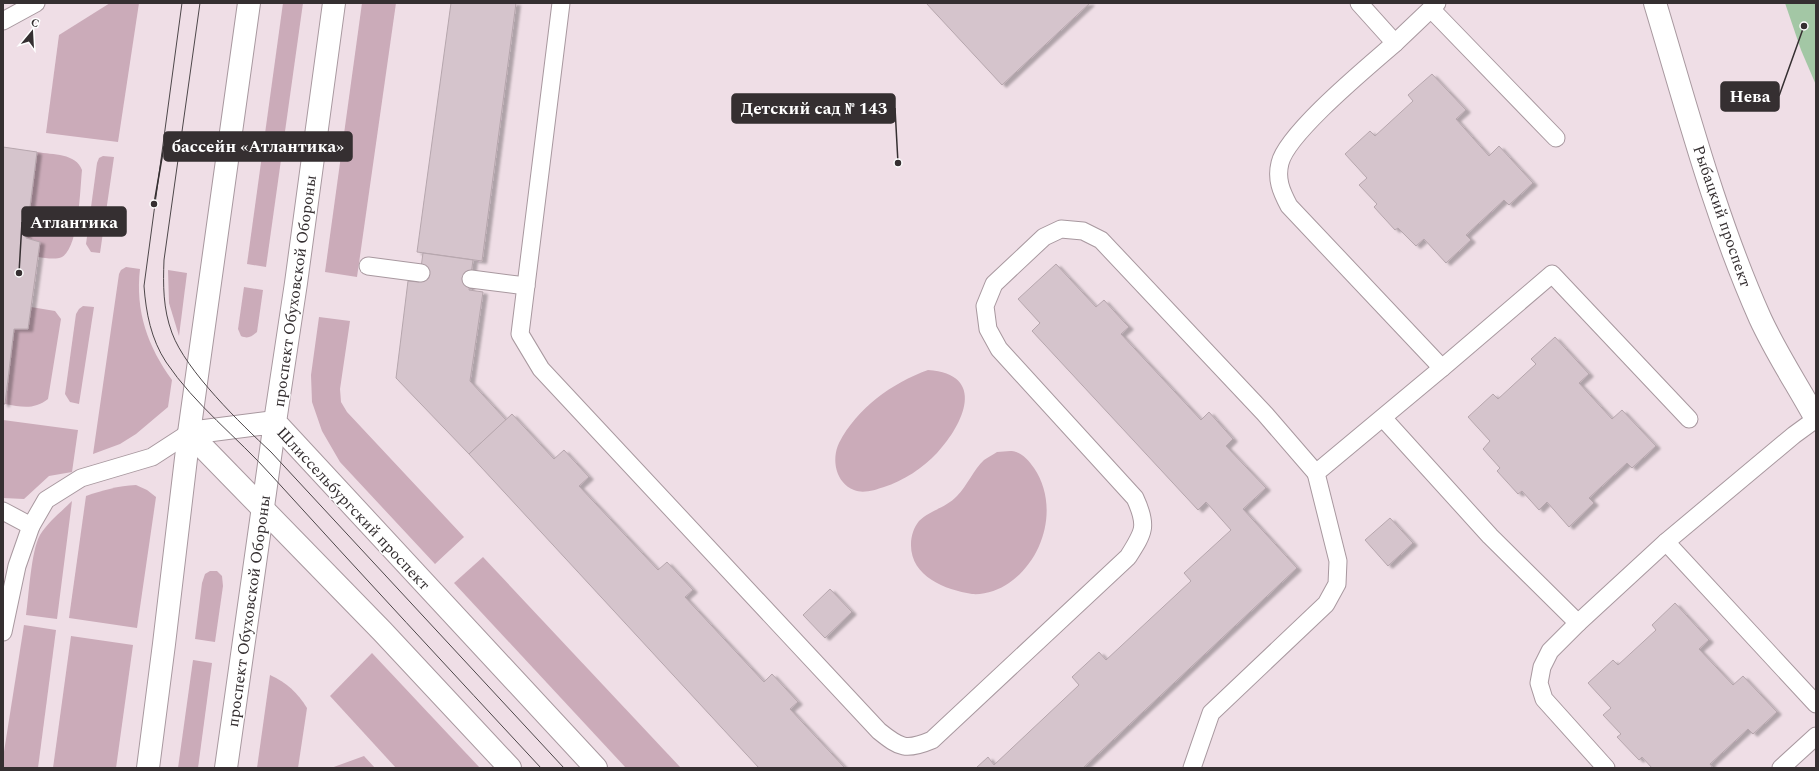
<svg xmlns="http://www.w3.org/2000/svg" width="1819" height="771" font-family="Spectral,serif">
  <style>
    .green { fill: #cbabb9 }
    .water { fill: #a3c7a5 }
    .building { fill: #d5c4cc; stroke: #b6a6ad; filter: url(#shadow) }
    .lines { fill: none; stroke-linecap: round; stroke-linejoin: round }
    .service-casing { stroke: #a8989f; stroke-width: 19 }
    .minor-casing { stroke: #a8989f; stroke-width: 24 }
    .tertiary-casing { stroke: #a8989f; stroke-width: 24 }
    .primary-casing { stroke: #a8989f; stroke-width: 24 }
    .service { stroke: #fff; stroke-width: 17 }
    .minor { stroke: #fff; stroke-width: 22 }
    .tertiary { stroke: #fff; stroke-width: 22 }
    .primary { stroke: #fff; stroke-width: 22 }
    .tram { stroke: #4e474a; stroke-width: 1 }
    .labels { text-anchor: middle; stroke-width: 3; stroke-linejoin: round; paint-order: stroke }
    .street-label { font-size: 16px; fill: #352f31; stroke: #fff }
    .leader { fill: none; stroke: #352f31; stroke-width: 1.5 }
    .callout-dot { fill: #352f31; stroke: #fff; stroke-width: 1.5 }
    .callout { fill: #352f31; stroke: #352f31; stroke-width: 1.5 }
    .callout-label { font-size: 17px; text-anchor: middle; font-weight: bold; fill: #fff }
  </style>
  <defs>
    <filter id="shadow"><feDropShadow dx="4.5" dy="2.5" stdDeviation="1" flood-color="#0004"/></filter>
  </defs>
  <rect width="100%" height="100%" fill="#efdee6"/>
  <!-- green -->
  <g class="green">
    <path d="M110,3H139L118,142L46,133L59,35Z"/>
    <path d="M283,3H303L266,267L247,264Z"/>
    <path d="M362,3H396L357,277L325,272Z"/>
    <path d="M37,152C53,155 76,153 82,170C80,189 79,247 62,257C56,260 45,258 38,257L40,242L26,238Z"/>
    <path d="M103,156L114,157L100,253L91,252L86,244L97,163L99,158Z"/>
    <path d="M126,267L140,269C135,311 148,347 172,380L168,407L136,434L120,444L93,454L119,274L121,270Z"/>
    <path d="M168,270L187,273L179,336L169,303Z"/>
    <path d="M244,287L263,290L257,332C251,337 248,339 241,336L238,329Z"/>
    <path d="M83,306L94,307L79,404L70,402L65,394L76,314L79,309Z"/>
    <path d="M31,307L55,311L61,319L48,399C34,410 22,407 5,404L14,329H28Z"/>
    <path d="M319,317L350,321L340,389L341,402L347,412L464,537L435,564L340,462L322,431L312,402L311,375Z"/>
    <path d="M928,370C987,374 964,424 937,453C923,468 903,481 884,487C875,490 863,494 854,490C836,483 831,460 839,443C857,408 892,383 928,370Z"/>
    <path d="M3,420L78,430L72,472L49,476L24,499L3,498Z"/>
    <path d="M997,452C1003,452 1011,450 1016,452C1023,454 1030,462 1034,468C1059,505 1045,558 1009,583C999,590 985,595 972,594C945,590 910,576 911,544C911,536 914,527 919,521C930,510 946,508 957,496C967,486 974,469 984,460C988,457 993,455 997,452Z"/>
    <path d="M136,485L147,490L156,497L137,628L69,618L86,496C103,490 118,486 136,485Z"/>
    <path d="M72,501L57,619L26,615C29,595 31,551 40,535C48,522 61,512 72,501Z"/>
    <path d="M483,557L681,768H626L454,583Z"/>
    <path d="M210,571H217L222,576L223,586L215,642L195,639L202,583L205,574Z"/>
    <path d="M24,625L56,630L38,768H3V758Z"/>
    <path d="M71,636L133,645L116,768H53Z"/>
    <path d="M372,653L480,768H396L330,696Z"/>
    <path d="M193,660L212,663L198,768H178Z"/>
    <path d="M270,675C287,683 297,692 307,708L298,768H257Z"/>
    <path d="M364,756L375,768H331Z"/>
  </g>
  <!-- water -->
  <path class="water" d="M1785,3H1816V85L1801,50Z"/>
  <!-- building -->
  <g class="building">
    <path d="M451,3H516L482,261L417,252Z"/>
    <path d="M926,3H1090L1002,85Z"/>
    <path d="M1432,74L1466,110L1456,119L1489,156L1499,146L1533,183L1509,205L1504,200L1466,235L1471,240L1446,263L1424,239L1416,246L1398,228L1395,230L1374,207L1377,204L1359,185L1367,178L1345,154L1370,131L1375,136L1413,101L1408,95Z"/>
    <path d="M3,147L37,152L26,238L40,242L28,329H14L5,404H3Z"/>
    <path d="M423,253L473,260L469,290L483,292L470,381L506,420L469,454L396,378L408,281L419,282Z"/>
    <path d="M1056,264L1096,307L1104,300L1124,322L1129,327L1121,334L1201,420L1209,412L1233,439L1226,446L1266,488L1243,509L1297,568L1083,768H976L988,757L994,765L1079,685L1072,677L1099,652L1106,660L1191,581L1184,573L1231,530L1206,502L1198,510L1032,331L1040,323L1018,299Z"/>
    <path d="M1555,337L1589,374L1579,383L1612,419L1622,410L1656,446L1632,468L1627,463L1589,498L1594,503L1569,527L1547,502L1539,510L1522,491L1518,494L1497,471L1500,468L1483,449L1490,441L1468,417L1493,394L1498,399L1536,364L1531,359Z"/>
    <path d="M512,414L554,459L564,450L589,477L579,486L658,570L667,562L693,590L685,597L764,682L772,674L798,702L790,709L845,768H759L469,454Z"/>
    <path d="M1390,518L1413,543L1388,566L1365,540Z"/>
    <path d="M830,589L852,612L825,638L803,615Z"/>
    <path d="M1675,603L1709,640L1699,649L1733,685L1743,676L1777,712L1753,734L1748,729L1710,764L1713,768H1652L1642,757L1639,760L1617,737L1621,734L1603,715L1611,708L1588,683L1613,660L1618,665L1656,630L1652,625Z"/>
  </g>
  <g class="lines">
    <defs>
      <g id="service">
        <path d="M561,3L520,334L541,369L879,731C900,748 906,751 932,740L1128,557C1144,532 1148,526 1135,498L999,349L988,329L985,306L994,284L1044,237L1061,229L1083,231L1101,240L1265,414L1316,473"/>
        <path d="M1431,9L1556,138"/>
        <path d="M3,21L36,3"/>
        <path d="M1395,43L1437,3"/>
        <path d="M368,266L421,273"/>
        <path d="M471,279L526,286"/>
        <path d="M1442,368L1552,274L1689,419"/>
        <path d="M1383,418L1490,536L1578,623"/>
        <path d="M3,511L31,526"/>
        <path d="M1666,542L1816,704"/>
        <path d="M3,632L17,566L31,526L46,500L81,478L152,457L189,433"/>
        <path d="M1192,768L1211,713L1326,604L1337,584L1338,561L1316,473L1442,368L1289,206C1281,191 1276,179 1280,163C1287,133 1370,65 1395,43L1359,3"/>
        <path d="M1606,768L1544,699L1539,683L1542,667L1550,651L1578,623L1666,542L1794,435L1816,419"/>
        <path d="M1781,768L1816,736"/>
      </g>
      <path id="minor" d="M1655,3C1687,109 1715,217 1760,318C1776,353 1798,386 1816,419"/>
      <path id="tertiary" d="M148,768L164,644L189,433L275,422L226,768"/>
      <g id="primary">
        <path d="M249,3L189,433L382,631L510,768"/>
        <path d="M334,3L296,283L275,422L596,768"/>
      </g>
    </defs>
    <!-- service casing -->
    <use href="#service" class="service-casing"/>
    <!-- minor casing -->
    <use href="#minor" class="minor-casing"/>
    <!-- tertiary casing -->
    <use href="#tertiary" class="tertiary-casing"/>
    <!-- primary casing -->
    <use href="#primary" class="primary-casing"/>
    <!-- service -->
    <use href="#service" class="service"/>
    <!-- minor -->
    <use href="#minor" class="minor"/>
    <!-- tertiary -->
    <use href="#tertiary" class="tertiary"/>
    <!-- primary -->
    <use href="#primary" class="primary"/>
    <!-- tram -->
    <g class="tram">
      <path d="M182,3L144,286C146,313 151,339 166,362C195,405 237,437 272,476C361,574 451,671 541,768"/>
      <path d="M200,3L164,260C163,285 163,309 172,333C186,371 241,424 271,452L564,768"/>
    </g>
  </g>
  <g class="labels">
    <!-- street labels -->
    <g class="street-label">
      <text transform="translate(1723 216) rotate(71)" y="6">Рыбацкий проспект</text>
      <text transform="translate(294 291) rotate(-82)" y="6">проспект Обуховской Обороны</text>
      <text transform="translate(354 508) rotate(47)" y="6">Шлиссельбургский проспект</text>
      <text transform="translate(248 611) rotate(-82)" y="6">проспект Обуховской Обороны</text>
    </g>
  </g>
  <!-- callouts -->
  <path class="leader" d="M1804 26L1779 96M898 163L895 108M154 204L164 146M19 273L22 222"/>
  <g class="callout-dot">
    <circle cx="1804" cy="26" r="4"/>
    <circle cx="898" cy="163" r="4"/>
    <circle cx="154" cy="204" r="4"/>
    <circle cx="19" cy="273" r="4"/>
  </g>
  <g class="callout">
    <rect x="1721" y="82" width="58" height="29" rx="4"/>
    <rect x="732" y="94" width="163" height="29" rx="4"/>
    <rect x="164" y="132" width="188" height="29" rx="4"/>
    <rect x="22" y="207" width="104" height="29" rx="4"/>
  </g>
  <g class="callout-label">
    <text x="1750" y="102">Нева</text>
    <text x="814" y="114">Детский сад № 143</text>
    <text x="258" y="152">бассейн «Атлантика»</text>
    <text x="74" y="228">Атлантика</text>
  </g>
  <!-- border -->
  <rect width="1819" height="771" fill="none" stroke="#352f31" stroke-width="8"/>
  <!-- north arrow -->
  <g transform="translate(32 32) rotate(18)" stroke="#ffffff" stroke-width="3" paint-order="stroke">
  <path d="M0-3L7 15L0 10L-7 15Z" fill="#352f31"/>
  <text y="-6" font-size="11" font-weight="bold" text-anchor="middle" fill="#352f31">С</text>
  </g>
</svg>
